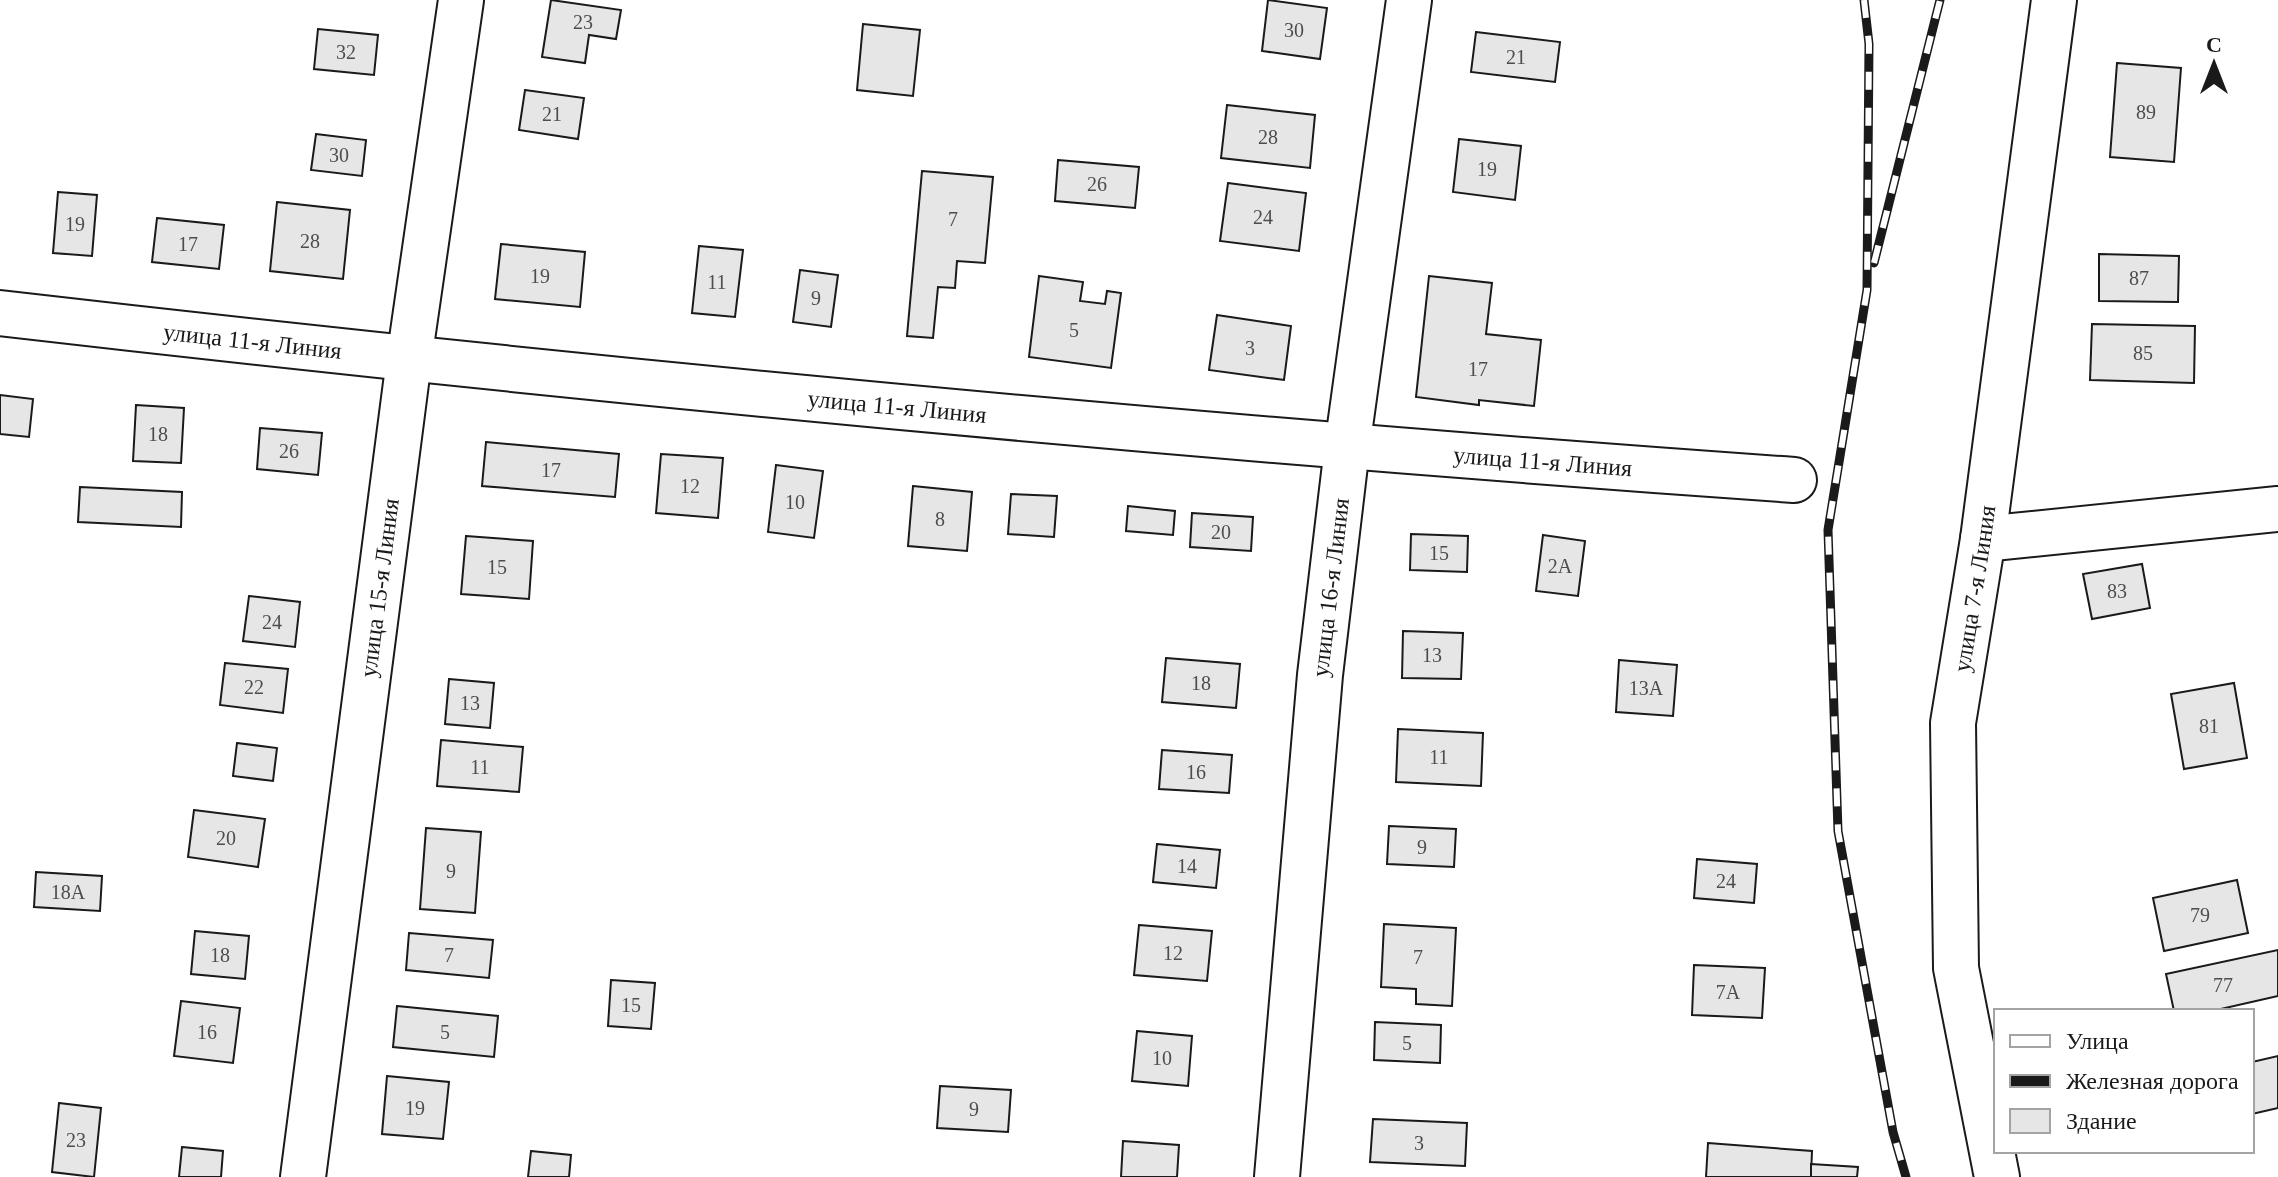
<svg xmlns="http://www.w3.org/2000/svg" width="2278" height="1177" font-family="Georgia,serif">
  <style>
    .building { fill: #e6e6e6; stroke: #1a1a1a; stroke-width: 2 }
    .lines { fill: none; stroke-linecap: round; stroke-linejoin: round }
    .minor-casing { stroke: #1a1a1a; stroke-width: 48 }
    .minor { stroke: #fff; stroke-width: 44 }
    .rail-casing { stroke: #1a1a1a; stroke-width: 9 }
    .rail { stroke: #fff; stroke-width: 6; stroke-dasharray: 18; stroke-linecap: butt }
    .labels { text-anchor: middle; stroke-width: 6; stroke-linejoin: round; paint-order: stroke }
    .number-label { font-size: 20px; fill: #4d4d4d }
    .street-label { font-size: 24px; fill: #1a1a1a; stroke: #fff }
  </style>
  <rect width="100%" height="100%" fill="#fff"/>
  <!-- building -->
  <g class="building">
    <path d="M551,0L621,10L616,39L589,35L585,63L542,57Z"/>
    <path d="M1268,0L1327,8L1320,59L1262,51Z"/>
    <path d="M863,24L920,30L913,96L857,90Z"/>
    <path d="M318,29L378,35L374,75L314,69Z"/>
    <path d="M1476,32L1560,42L1555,82L1471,72Z"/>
    <path d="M2117,63L2181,68L2174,162L2110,157Z"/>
    <path d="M525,90L584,98L578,139L519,130Z"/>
    <path d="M1227,105L1315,115L1310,168L1221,158Z"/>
    <path d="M316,134L366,140L362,176L311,170Z"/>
    <path d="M1459,139L1521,146L1515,200L1453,192Z"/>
    <path d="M1058,160L1139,167L1135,208L1055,201Z"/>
    <path d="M922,171L993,177L985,263L957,261L955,288L938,287L933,338L907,336Z"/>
    <path d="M1228,183L1306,193L1299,251L1220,241Z"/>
    <path d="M58,192L97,195L92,256L53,253Z"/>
    <path d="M277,202L350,210L343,279L270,271Z"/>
    <path d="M157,218L224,225L219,269L152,262Z"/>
    <path d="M501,244L585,252L580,307L495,299Z"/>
    <path d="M699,246L743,250L735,317L692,313Z"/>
    <path d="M2099,254L2179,256L2178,302L2099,301Z"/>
    <path d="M800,270L838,275L831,327L793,322Z"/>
    <path d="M1039,276L1083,282L1080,301L1105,304L1107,291L1121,293L1111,368L1029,357Z"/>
    <path d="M1429,276L1492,283L1486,334L1541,340L1534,406L1479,400V405L1416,397Z"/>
    <path d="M1217,315L1291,326L1284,380L1209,370Z"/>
    <path d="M2092,324L2195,326L2194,383L2090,380Z"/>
    <path d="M0,395L33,399L29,437L0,434Z"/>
    <path d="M136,405L184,408L181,463L133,461Z"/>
    <path d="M260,428L322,433L318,475L257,469Z"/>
    <path d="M486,442L619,454L615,497L482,486Z"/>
    <path d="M661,454L723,458L718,518L656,513Z"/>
    <path d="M776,465L823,471L814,538L768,532Z"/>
    <path d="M913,486L972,492L967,551L908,546Z"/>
    <path d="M80,487L182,492L181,527L78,522Z"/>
    <path d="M1011,494L1057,496L1054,537L1008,534Z"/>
    <path d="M1128,506L1175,511L1173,535L1126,531Z"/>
    <path d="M1192,513L1253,517L1251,551L1190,547Z"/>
    <path d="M1411,534L1468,536L1467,572L1410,570Z"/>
    <path d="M1543,535L1585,541L1578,596L1536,591Z"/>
    <path d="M466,536L533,541L529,599L461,594Z"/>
    <path d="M2142,564L2150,608L2092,619L2083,574Z"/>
    <path d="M249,596L300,602L295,647L243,641Z"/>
    <path d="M1403,631L1463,633L1461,679L1402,678Z"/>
    <path d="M1166,658L1240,664L1236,708L1162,702Z"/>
    <path d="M1619,660L1677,665L1673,716L1616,712Z"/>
    <path d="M225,663L288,669L283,713L220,705Z"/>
    <path d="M449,679L494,683L490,728L445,724Z"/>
    <path d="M2234,683L2247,758L2184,769L2171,694Z"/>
    <path d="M1398,729L1483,733L1481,786L1396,782Z"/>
    <path d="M441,740L523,747L519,792L437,786Z"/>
    <path d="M237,743L277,748L273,781L233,776Z"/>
    <path d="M1162,750L1232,755L1229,793L1159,789Z"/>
    <path d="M194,810L265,819L258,867L188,857Z"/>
    <path d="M1389,826L1456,829L1454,867L1387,864Z"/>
    <path d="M426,828L481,832L475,913L420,909Z"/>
    <path d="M1157,844L1220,850L1216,888L1153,882Z"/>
    <path d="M1697,859L1757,864L1754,903L1694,898Z"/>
    <path d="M36,872L102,876L100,911L34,907Z"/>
    <path d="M2237,880L2248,933L2164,951L2153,898Z"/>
    <path d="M1384,924L1456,928L1452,1006L1416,1004V989L1381,987Z"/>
    <path d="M1139,925L1212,931L1207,981L1134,975Z"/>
    <path d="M195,931L249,936L245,979L191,974Z"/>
    <path d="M409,933L493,940L489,978L406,970Z"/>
    <path d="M2278,950V996L2212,1011H2174L2166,974Z"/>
    <path d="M1694,965L1765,968L1762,1018L1692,1015Z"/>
    <path d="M611,980L655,983L651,1029L608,1026Z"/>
    <path d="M181,1001L240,1008L233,1063L174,1056Z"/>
    <path d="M397,1006L498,1016L494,1057L393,1047Z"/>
    <path d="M1375,1022L1441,1025L1440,1063L1374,1060Z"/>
    <path d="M1137,1031L1192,1036L1188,1086L1132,1081Z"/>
    <path d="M2278,1056V1108L2252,1114V1062Z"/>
    <path d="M387,1076L449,1082L443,1139L382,1134Z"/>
    <path d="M940,1086L1011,1090L1008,1132L937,1128Z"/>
    <path d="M59,1103L101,1108L94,1177L52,1172Z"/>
    <path d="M1373,1119L1467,1123L1465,1166L1370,1162Z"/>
    <path d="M1123,1141L1179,1145L1177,1177H1121Z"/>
    <path d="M1708,1143L1812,1151L1811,1177H1706Z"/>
    <path d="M182,1147L223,1151L221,1177H179Z"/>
    <path d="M531,1151L571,1155L569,1177H528Z"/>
    <path d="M1811,1164L1858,1167L1857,1177H1811Z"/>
  </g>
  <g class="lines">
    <defs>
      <g id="minor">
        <path id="s1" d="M0,313C597,382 1195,438 1794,480"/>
        <path d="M1983,539L2278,509"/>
        <path id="s2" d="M303,1177L409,360L461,0"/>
        <path id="s3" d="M1277,1177L1320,675L1347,448L1409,0"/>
        <path id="s4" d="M1997,1177L1956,968L1953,723L1983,539L2054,0"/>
      </g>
    </defs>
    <!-- minor casing -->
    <use href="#minor" class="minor-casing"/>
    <!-- minor -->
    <use href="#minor" class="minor"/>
    <defs>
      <g id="rail">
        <path d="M1864,0L1869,44L1867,290L1828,530L1838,831L1893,1132L1906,1177"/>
        <path d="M1874,263L1940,0"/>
      </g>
    </defs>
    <!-- rail casing -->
    <use href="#rail" class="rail-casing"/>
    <!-- rail -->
    <use href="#rail" class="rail"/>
  </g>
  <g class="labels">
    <!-- number labels -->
    <g class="number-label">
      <text x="583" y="29">23</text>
      <text x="1294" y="37">30</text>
      <text x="346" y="59">32</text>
      <text x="1516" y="64">21</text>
      <text x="2146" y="119">89</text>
      <text x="552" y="121">21</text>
      <text x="1268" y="144">28</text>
      <text x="339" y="162">30</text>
      <text x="1487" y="176">19</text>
      <text x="1097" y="191">26</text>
      <text x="1263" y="224">24</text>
      <text x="953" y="226">7</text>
      <text x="75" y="231">19</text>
      <text x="310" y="248">28</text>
      <text x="188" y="251">17</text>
      <text x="540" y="283">19</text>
      <text x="2139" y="285">87</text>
      <text x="717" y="289">11</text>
      <text x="816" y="305">9</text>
      <text x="1074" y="337">5</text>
      <text x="1250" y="355">3</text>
      <text x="2143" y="360">85</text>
      <text x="1478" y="376">17</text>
      <text x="158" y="441">18</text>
      <text x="289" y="458">26</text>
      <text x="551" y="477">17</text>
      <text x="690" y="493">12</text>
      <text x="795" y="509">10</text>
      <text x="940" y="526">8</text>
      <text x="1221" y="539">20</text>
      <text x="1439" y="560">15</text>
      <text x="1560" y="573">2А</text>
      <text x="497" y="574">15</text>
      <text x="2117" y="598">83</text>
      <text x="272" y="629">24</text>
      <text x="1432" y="662">13</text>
      <text x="1201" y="690">18</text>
      <text x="254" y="694">22</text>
      <text x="1646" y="695">13А</text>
      <text x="470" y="710">13</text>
      <text x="2209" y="733">81</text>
      <text x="1439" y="764">11</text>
      <text x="480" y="774">11</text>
      <text x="1196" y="779">16</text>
      <text x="226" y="845">20</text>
      <text x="1422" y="854">9</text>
      <text x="1187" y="873">14</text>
      <text x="451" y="878">9</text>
      <text x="1726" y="888">24</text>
      <text x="68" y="899">18А</text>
      <text x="2200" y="922">79</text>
      <text x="1173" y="960">12</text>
      <text x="220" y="962">18</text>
      <text x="449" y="962">7</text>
      <text x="1418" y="964">7</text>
      <text x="2223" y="992">77</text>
      <text x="1728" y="999">7А</text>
      <text x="631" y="1012">15</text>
      <text x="207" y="1039">16</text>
      <text x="445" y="1039">5</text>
      <text x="1407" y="1050">5</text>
      <text x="1162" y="1065">10</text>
      <text x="415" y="1115">19</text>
      <text x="974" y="1116">9</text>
      <text x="76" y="1147">23</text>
      <text x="1419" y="1150">3</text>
    </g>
    <!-- street labels -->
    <g class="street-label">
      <text dy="8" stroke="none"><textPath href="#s1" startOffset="254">улица 11-я Линия</textPath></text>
      <text dy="8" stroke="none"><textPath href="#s1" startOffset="902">улица 11-я Линия</textPath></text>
      <text dy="8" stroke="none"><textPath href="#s1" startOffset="1550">улица 11-я Линия</textPath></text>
      <text dy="8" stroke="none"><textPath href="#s3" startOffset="592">улица 16-я Линия</textPath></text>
      <text dy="8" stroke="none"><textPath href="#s2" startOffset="594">улица 15-я Линия</textPath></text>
      <text dy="8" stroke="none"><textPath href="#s4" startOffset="594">улица 7-я Линия</textPath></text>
    </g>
  </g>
  <!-- legend -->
  <rect x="1994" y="1009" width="260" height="144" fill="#ffffff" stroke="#a3a3a3" stroke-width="2"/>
  <rect x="2010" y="1035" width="40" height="12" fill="#ffffff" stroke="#a3a3a3" stroke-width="2"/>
  <text x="2066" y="1049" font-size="24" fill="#1a1a1a">Улица</text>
  <rect x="2010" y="1075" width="40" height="12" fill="#1a1a1a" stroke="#a3a3a3" stroke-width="2"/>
  <text x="2066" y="1089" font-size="24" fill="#1a1a1a">Железная дорога</text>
  <rect x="2010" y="1109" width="40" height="24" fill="#e6e6e6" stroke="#a3a3a3" stroke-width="2"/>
  <text x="2066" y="1129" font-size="24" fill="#1a1a1a">Здание</text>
  <!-- north arrow -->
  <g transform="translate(2214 64)" stroke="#ffffff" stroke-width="6" paint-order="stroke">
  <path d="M0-6L14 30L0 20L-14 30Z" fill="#1a1a1a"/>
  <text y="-12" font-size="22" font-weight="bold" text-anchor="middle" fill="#1a1a1a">С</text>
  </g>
</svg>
